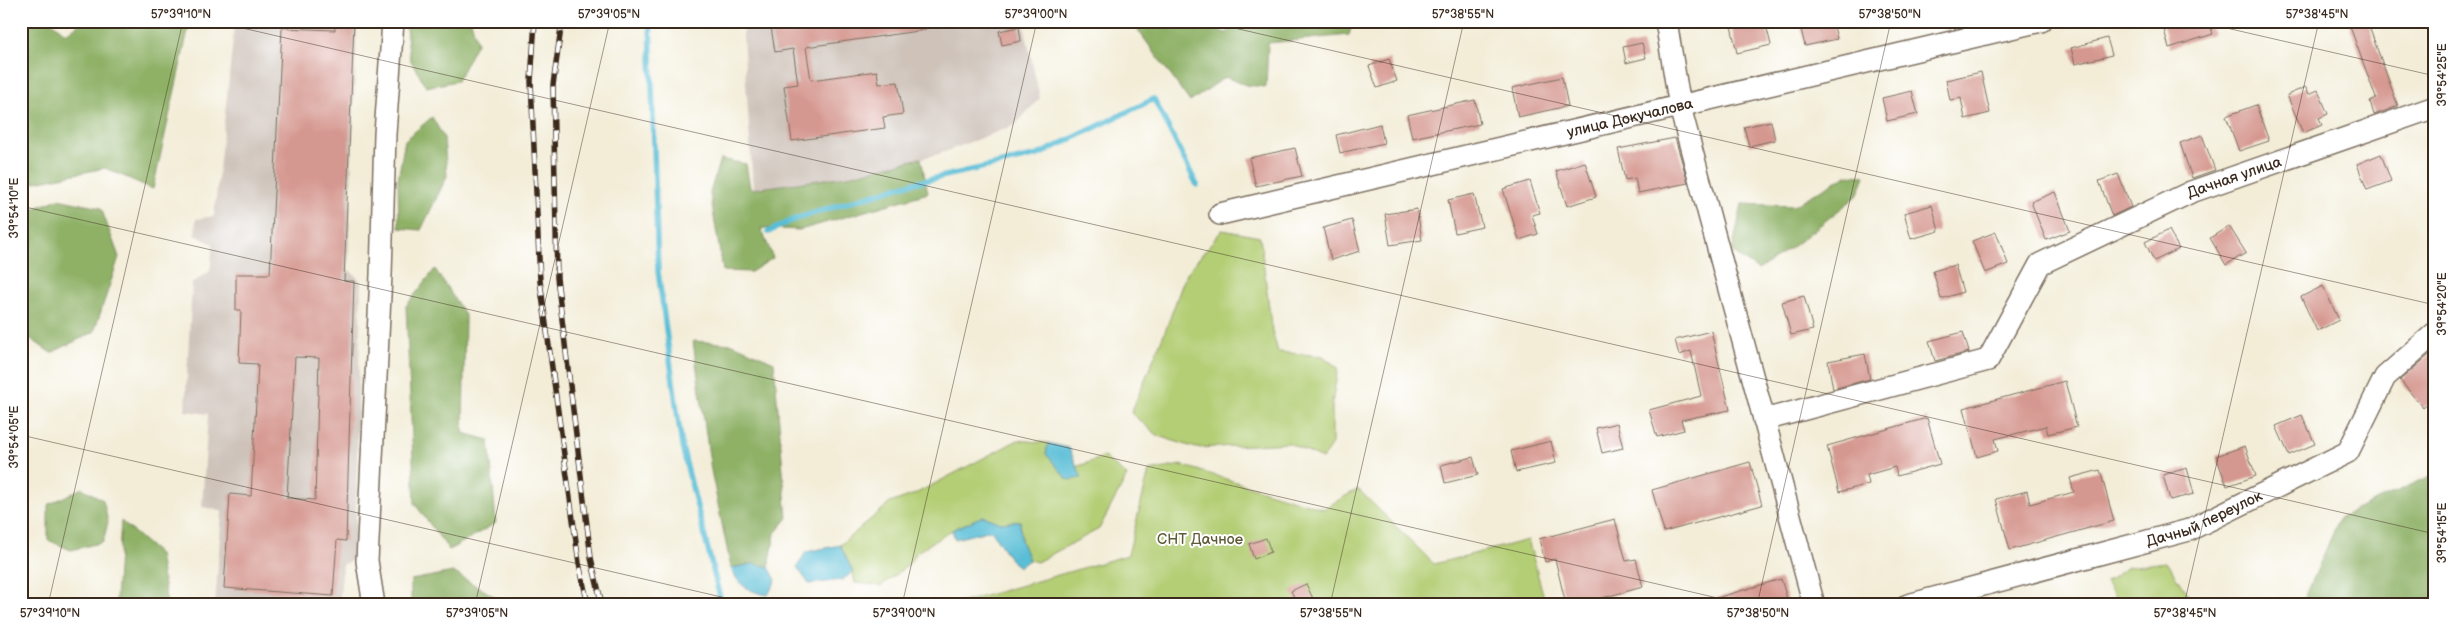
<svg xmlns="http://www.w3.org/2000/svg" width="2456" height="626" font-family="'Balsamiq Sans',sans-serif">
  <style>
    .industrial { fill: #cec2b9 }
    .green { fill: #b3ce75; stroke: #777c4a }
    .forest { fill: #8eb166; stroke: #646e42 }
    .water { fill: #58bdd6; stroke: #4a747a }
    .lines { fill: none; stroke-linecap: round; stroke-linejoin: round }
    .stream { stroke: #58bdd6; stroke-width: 5.5 }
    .building { fill: #d59890; fill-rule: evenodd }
    .street-casing { stroke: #7b6e5f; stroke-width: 24 }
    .street { stroke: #fff; stroke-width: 21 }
    .rail-casing { stroke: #3b2a1e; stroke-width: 5.5 }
    .rail { stroke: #fff; stroke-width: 4; stroke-dasharray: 11; stroke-linecap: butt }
    .ticks { fill: none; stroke: #3b2a1e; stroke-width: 1; stroke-opacity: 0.45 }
    .labels { text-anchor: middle; stroke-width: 4; stroke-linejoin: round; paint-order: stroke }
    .street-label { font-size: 15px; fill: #3b2a1e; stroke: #fff }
    .park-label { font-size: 15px; fill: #5f5b38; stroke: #fff }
    .neatline { fill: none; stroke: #3b2a1e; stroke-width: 2 }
    .ticks-label { font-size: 12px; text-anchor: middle; fill: #3b2a1e }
  </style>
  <rect width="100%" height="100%" fill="#fff"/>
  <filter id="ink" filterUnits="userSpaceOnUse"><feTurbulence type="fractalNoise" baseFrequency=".02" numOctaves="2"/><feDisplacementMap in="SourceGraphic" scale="10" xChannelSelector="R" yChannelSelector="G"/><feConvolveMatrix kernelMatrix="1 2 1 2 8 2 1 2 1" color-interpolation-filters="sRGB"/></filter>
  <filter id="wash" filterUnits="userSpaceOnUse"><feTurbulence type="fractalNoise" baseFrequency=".0096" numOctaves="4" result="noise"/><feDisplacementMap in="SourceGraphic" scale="20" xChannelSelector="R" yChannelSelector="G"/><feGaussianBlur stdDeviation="1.12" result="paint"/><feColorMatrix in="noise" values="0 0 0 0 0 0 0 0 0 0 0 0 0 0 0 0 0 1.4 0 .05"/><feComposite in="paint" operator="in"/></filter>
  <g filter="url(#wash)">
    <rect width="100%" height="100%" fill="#f3edd8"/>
    <!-- industrial -->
    <g class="industrial">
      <path d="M235,21H357L348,269L361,281L355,560L343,564L339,605H215L222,511L202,507L208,414L185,411L192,283L210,271L213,244L195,235L196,219L214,216Z"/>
      <path d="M742,21H1023L1040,98L1015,125L939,154L848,176L753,189Z"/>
    </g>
    <!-- green -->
    <g class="green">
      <path d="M1222,230L1260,237L1272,331L1278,352L1323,356L1338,368L1332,403V444L1322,459L1289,443L1196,448L1158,436L1131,413L1166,329L1186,274Z"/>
      <path d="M1018,440L1048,443L1046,454L1081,478L1076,467L1104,457L1127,476L1099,529L1037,562L1029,560L1021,540L1020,521L1001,523L983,516L952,530L917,552L909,564L881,586L855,583L853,572L840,545L890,503L915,494Z"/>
      <path d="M1181,465L1323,509L1358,489L1434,564L1528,540L1546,605H953L1128,555L1149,471Z"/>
      <path d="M2166,562L2190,598L2191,605H2120L2106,582L2128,567Z"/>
    </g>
    <!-- forest -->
    <g class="forest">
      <path d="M21,21H51L66,34L83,21H190L153,189L105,168L21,185Z"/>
      <path d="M405,21H471L477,43L457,81L426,87L410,59Z"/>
      <path d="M1142,21H1192L1226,33L1241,21H1353L1349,35L1268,43L1266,87L1246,85L1225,77L1190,102L1138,30Z"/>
      <path d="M432,117L444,138L447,176L421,230L399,228L398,179L405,140Z"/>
      <path d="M921,158L928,193L800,230L761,228L773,258L751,272L723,271L710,193L720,159L746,164L750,188L753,189L848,176Z"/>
      <path d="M1847,175L1865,176L1857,196L1796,244L1758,270L1732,252L1742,204L1793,206Z"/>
      <path d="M58,199L101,208L119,257L94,332L51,353L21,332V214Z"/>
      <path d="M435,269L465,315L463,433L489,440L496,523L449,550L415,504L406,306Z"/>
      <path d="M693,341L733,344L774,362L787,519L775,533L769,567L753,564L731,568L711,470Z"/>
      <path d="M2435,474V605H2302L2340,517Z"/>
      <path d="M82,488L103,500L108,522L103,542L71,550L48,540V505Z"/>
      <path d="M121,521L159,554L167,605H112L116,600Z"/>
      <path d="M453,572L509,605H411V580Z"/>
    </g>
    <!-- water -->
    <g class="water">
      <path d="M1048,443L1069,448L1082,478L1068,480L1046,454Z"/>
      <path d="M983,516L1001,523L1020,521L1021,540L1029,560L1019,567L1010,559L991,530L955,539L952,530Z"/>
      <path d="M840,545L853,572L842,580L809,584L797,567L806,552Z"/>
      <path d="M753,564L769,567L776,580L768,595C750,592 738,586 731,568Z"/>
    </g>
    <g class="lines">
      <!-- stream -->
      <g class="stream">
        <path d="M650,21L658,271L682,447L722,605"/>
        <path d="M768,232L795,219L905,185L1038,155L1154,99L1197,185"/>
      </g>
    </g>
    <g id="blocks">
      <!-- building -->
      <g class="building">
        <path d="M335,21H354L344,281H354L346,541L337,540L333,596L224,588L230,494L251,496L258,364L239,363L241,310H236V274H270L282,28L335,30ZM295,357L319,358L315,500L287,498Z"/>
        <path d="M770,21H924L925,30L806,47L811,80L877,71L879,84L898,82L903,114L883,117L885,128L792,141L784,86L798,84L793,49L775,52Z"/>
        <path d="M1730,21H1765L1771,45L1737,53Z"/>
        <path d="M1799,21H1833L1837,39L1805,46Z"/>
        <path d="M2179,21H2209L2213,34L2169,48L2163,26Z"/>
        <path d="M2348,21H2367L2398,106L2374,115L2370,101L2376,98Z"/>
        <path d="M1019,27L1021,41L1002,45L999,31Z"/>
        <path d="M2107,38L2112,55L2075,64L2071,48Z"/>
        <path d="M1642,43L1646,58L1626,63L1623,47Z"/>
        <path d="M1389,59L1397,81L1377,88L1369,66Z"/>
        <path d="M1981,72L1990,113L1965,119L1961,98L1950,100L1946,80Z"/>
        <path d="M1562,77L1568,106L1518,117L1512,88Z"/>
        <path d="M2306,87L2309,94L2318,90L2328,114L2319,118L2322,125L2303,133L2287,95Z"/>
        <path d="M1912,91L1918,114L1887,121L1882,98Z"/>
        <path d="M1475,100L1480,124L1412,138L1407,115Z"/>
        <path d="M2256,105L2269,141L2239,151L2226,116Z"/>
        <path d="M1771,121L1775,140L1749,146L1744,127Z"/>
        <path d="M1380,124L1384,143L1340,153L1336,135Z"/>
        <path d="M2202,135L2215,170L2192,178L2180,143Z"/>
        <path d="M1675,138L1688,183L1638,193L1635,178L1625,180L1618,149Z"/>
        <path d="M1295,148L1302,176L1256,186L1249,158Z"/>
        <path d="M2381,154L2391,181L2367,190L2357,164Z"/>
        <path d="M1585,162L1596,197L1567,206L1556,171Z"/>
        <path d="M2118,174L2131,207L2112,216L2099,181Z"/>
        <path d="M1530,181L1540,213L1532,215L1538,234L1519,240L1503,189Z"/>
        <path d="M2055,192L2070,231L2046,240L2031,202Z"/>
        <path d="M1474,194L1482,227L1455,233L1448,200Z"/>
        <path d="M1932,205L1939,231L1911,239L1904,213Z"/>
        <path d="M1417,209L1422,240L1390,245L1385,214Z"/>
        <path d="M1352,220L1360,251L1331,260L1323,228Z"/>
        <path d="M2229,226L2246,253L2226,265L2210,238Z"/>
        <path d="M2169,230L2179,249L2154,261L2145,242Z"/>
        <path d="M1996,232L2008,264L1985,273L1972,241Z"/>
        <path d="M1955,265L1963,292L1941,299L1933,271Z"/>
        <path d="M2323,286L2339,320L2317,331L2301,297Z"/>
        <path d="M1804,296L1813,330L1791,335L1782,302Z"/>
        <path d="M1711,331L1730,410L1681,420L1684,430L1657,437L1649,410L1701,396L1691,351L1679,355L1675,340Z"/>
        <path d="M1963,332L1969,352L1935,361L1929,341Z"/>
        <path d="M2435,350V398L2423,408L2400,380Z"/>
        <path d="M1865,354L1870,379L1833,389L1828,361Z"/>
        <path d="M2065,381L2077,427L2048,434L2046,426L1995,439L1998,451L1977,457L1964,408Z"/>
        <path d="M2302,415L2315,444L2289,455L2276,426Z"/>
        <path d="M1927,418L1940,464L1897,476L1895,467L1867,475L1869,484L1839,492L1827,446Z"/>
        <path d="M1617,423L1623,448L1602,453L1596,428Z"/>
        <path d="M1551,441L1556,463L1516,472L1511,451Z"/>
        <path d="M2245,446L2256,476L2227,486L2216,456Z"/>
        <path d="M1473,457L1478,475L1445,483L1441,465Z"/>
        <path d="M1750,462L1762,505L1664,532L1652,490Z"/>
        <path d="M2187,468L2194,494L2170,500L2163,475Z"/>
        <path d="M2100,470L2114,521L2010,550L1996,499L2027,491L2030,504L2074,492L2070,478Z"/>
        <path d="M1615,519L1626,561L1636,559L1643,587L1576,605H1566L1555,559L1545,562L1539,539Z"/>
        <path d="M1266,538L1271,552L1254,559L1249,544Z"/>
        <path d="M1781,579L1789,605H1707L1706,601Z"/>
        <path d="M1306,584L1316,605H1298L1291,591Z"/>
      </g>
    </g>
  </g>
  <g filter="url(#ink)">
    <use href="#blocks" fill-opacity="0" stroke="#7b6e5f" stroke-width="1"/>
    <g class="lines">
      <defs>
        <g id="street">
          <path d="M1666,21L1680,107L1814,605"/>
          <path id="s1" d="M1220,214L2041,21"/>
          <path id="s2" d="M1764,420L1988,360L2040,264L2191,192L2435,107"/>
          <path d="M374,605L367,561L381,275L385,134L393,21"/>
          <path id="s3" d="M1908,605L2189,530L2348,452L2385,377L2435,333"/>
        </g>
      </defs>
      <!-- street casing -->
      <use href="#street" class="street-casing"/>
      <!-- street -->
      <use href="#street" class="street"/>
      <defs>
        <g id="rail">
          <path d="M535,21L531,81L540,281L579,563L588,605"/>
          <path d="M562,21L553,85L557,278L591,558L602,605"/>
        </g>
      </defs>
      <!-- rail casing -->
      <use href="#rail" class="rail-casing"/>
      <!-- rail -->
      <use href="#rail" class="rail"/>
    </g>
  </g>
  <!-- ticks -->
  <path class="ticks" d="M212,21L2435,534M1204,21L2435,305M2196,21L2435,76M21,206L1748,605M21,435L756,605M48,605L183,21M475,605L610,21M902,605L1037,21M1330,605L1464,21M1757,605L1891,21M2184,605L2319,21"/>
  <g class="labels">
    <!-- street labels -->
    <g class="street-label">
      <text dy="5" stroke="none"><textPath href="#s1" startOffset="421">улица Докучалова</textPath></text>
      <text dy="5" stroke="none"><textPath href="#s2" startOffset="554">Дачная улица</textPath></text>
      <text dy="5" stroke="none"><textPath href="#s3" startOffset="309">Дачный переулок</textPath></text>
    </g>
    <!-- park labels -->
    <g class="park-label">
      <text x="1200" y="544">СНТ Дачное</text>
    </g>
  </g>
  <!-- margin -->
  <rect width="2456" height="626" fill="none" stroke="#fff" stroke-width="55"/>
  <rect x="28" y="28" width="2400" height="570" class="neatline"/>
  <g class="ticks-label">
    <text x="181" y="18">57°39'10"N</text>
    <text x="609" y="18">57°39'05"N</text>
    <text x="1036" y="18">57°39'00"N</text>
    <text x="1463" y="18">57°38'55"N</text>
    <text x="1890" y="18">57°38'50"N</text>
    <text x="2317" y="18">57°38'45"N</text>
    <text transform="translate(2442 75) rotate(-90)" y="4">39°54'25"E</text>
    <text transform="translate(14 208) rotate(-90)" y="4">39°54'10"E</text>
    <text transform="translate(2442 304) rotate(-90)" y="4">39°54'20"E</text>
    <text transform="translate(14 437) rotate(-90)" y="4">39°54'05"E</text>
    <text transform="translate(2442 533) rotate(-90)" y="4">39°54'15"E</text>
    <text x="50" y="617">57°39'10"N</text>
    <text x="477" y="617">57°39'05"N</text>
    <text x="904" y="617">57°39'00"N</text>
    <text x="1331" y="617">57°38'55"N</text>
    <text x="1758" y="617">57°38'50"N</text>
    <text x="2185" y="617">57°38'45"N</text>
  </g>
</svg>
